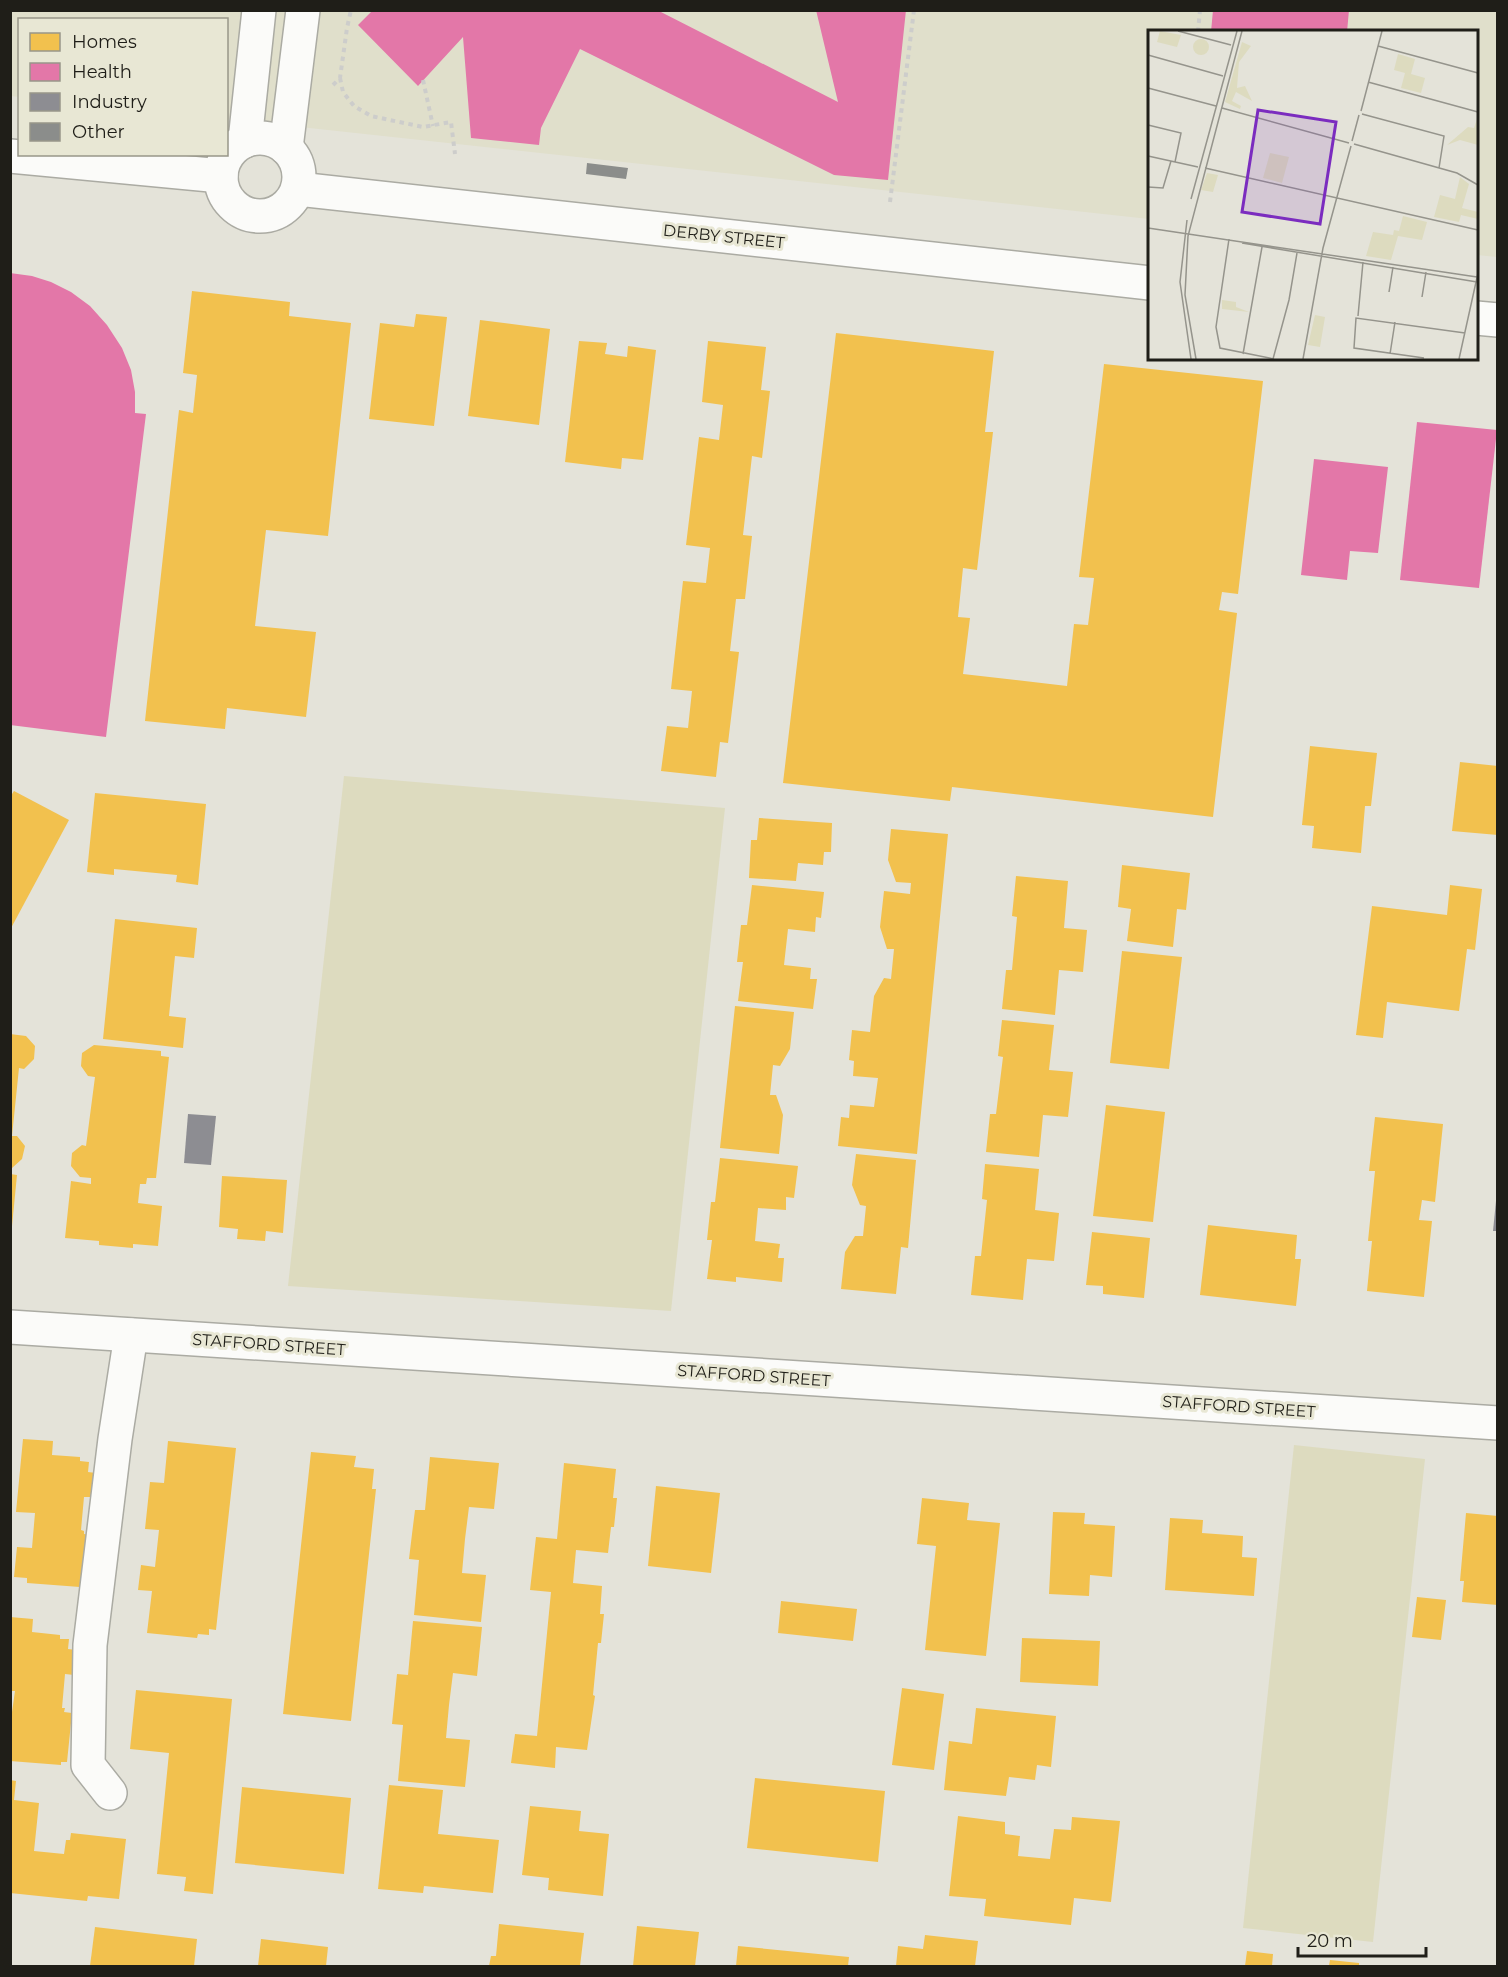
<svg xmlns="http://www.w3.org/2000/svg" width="1508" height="1977" font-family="Montserrat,sans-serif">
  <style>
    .built { fill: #e0dfcb }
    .green { fill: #dddbbf }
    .homes { fill: #f2c14e }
    .health { fill: #e377a8 }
    .industry { fill: #8d8d92 }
    .building { fill: #8b8d8b }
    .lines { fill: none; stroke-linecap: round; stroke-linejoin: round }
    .minor-casing { stroke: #ababa3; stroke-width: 36 }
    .path { stroke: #cdcdcb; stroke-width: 4; stroke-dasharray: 4.5 4.5; stroke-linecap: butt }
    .minor { stroke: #fbfbf9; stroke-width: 33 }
    .labels { text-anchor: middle; stroke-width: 6; stroke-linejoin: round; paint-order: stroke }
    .street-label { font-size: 16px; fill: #1f1e18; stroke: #e8e7d4 }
    .inset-road { fill: none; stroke: #95948c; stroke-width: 1.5 }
    .view { fill: #7b2cbf; fill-opacity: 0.15; stroke: #7b2cbf; stroke-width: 3 }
    .inset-edge { fill: none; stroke: #1f1e18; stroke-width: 3 }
  </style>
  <rect width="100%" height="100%" fill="#e4e3d9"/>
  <!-- built -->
  <path class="built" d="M11,11H1497V257L1477,255L1476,32H1150L1149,219L227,119L226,20H20L19,97L11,96Z"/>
  <!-- green -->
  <g class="green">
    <path d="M344,776L725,808L671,1311L288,1286Z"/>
    <path d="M1294,1445L1425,1459L1373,1942L1243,1928Z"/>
  </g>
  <!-- homes -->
  <g class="homes">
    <path d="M192,291L290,302L289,316L351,323L328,536L266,530L255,626L316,632L306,717L227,708L225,729L145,721L179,410L193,413L197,375L183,373Z"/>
    <path d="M416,314L447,317L434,426L369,419L380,323L414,327Z"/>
    <path d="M480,320L550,329L539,425L468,416Z"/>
    <path d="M836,333L994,351L985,432H993L977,570L963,568L958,617L970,618L963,674L1067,686L1074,624L1088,625L1094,578L1079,577L1104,364L1263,381L1238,594L1222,592L1219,610L1237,613L1213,817L952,787L950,801L783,783Z"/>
    <path d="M579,341L607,343L605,354L627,357L628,346L656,350L643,460L622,458L621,469L565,462Z"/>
    <path d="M708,341L766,347L761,390L770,391L762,458L752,456L743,535L752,536L745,599H736L730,651L739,652L728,743L720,742L716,777L661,771L667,726L688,728L692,691L671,689L683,581L706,583L710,548L686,545L699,437L719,440L723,405L702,402Z"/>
    <path d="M1310,746L1377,753L1371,806H1365L1361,853L1312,848L1314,826L1302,825Z"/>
    <path d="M1460,762L1498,766V835L1452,831Z"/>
    <path d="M14,791L69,820L10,930V797Z"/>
    <path d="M95,793L206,804L198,885L176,882L177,875L114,869V875L87,872Z"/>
    <path d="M759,818L832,823L831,852H824L823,865L798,863L796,881L749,878L751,840H757Z"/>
    <path d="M891,829L948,834L917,1154L838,1146L841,1117L849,1118L850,1105L874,1107L878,1078L853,1076L854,1061L849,1060L852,1030L870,1032L874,996L884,978L891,979L894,949H887L880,927L884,891L910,894L911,883L896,882L888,860Z"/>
    <path d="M1122,865L1190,873L1186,910L1177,909L1173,947L1127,941L1131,909L1118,907Z"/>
    <path d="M1016,876L1068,881L1064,928L1087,930L1083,972L1059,970L1055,1015L1002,1009L1006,970H1012L1017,917L1012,916Z"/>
    <path d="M752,885L824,892L821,918L816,917L815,932L788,929L784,965L811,968L810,979H817L813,1009L738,1001L743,962H737L741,925H747Z"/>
    <path d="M1450,885L1482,889L1475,950L1467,949L1459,1011L1387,1002L1383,1038L1356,1035L1372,906L1447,915Z"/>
    <path d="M115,919L197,928L194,958L175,956L169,1016L186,1018L183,1048L103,1039Z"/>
    <path d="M1122,951L1182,957L1169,1069L1110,1063Z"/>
    <path d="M735,1006L794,1012L790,1049L780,1066L773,1065L770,1095H776L783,1115L779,1154L720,1148Z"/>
    <path d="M1002,1020L1054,1025L1049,1070L1073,1072L1068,1117L1043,1115L1039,1157L986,1152L990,1114H996L1003,1057L998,1056Z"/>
    <path d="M10,1034L26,1036L35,1046L34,1059L24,1069L19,1068L12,1136H17L25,1146L22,1159L12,1168Z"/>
    <path d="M94,1045L161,1051V1056L169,1057L156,1178H147L146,1184H140L138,1203L162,1206L158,1246L133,1244V1248L99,1245V1241L65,1238L71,1181L91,1184V1178L80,1177L71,1166L72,1153L82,1145L86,1146L95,1077L88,1076L81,1066L82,1053Z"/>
    <path d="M1106,1105L1165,1112L1153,1222L1093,1216Z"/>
    <path d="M1375,1117L1443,1124L1435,1202L1422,1200L1419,1220L1432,1221L1424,1297L1367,1291L1372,1241H1368L1375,1171H1369Z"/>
    <path d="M856,1154L916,1160L908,1248L901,1247L896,1294L841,1289L845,1252L855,1236H863L866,1206L860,1205L852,1185Z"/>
    <path d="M720,1158L798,1166L794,1198L786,1197V1210L758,1208L755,1241L780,1244L778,1258H784L782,1282L736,1277V1282L707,1279L712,1240H707L711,1202H715Z"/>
    <path d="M985,1164L1039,1169L1035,1210L1059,1213L1054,1261L1027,1259L1023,1300L971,1295L975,1256H981L987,1200L982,1199Z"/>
    <path d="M10,1174L17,1175L12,1226H10Z"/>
    <path d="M222,1176L287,1180L283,1233L266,1231L265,1241L237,1239L238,1229L219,1227Z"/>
    <path d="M1208,1225L1297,1235L1295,1259H1301L1296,1306L1200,1295Z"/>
    <path d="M1092,1232L1150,1238L1144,1298L1103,1294V1286L1086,1285Z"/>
    <path d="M23,1439L53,1441L52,1455L80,1457V1461L89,1462L88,1472L96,1473L93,1497H84L81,1530L84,1531V1534L92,1535L88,1584H80V1587L27,1583V1578L14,1577L17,1547L32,1548L35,1513L16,1512Z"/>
    <path d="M168,1441L236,1448L216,1630L209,1629V1635L198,1634L197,1638L147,1633L152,1591L138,1590L141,1565L155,1567L159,1530L145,1529L150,1482L164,1483Z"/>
    <path d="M311,1452L356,1456L354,1467L374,1469L372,1489H376L351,1721L283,1714Z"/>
    <path d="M430,1457L499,1463L494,1509L469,1507L465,1539L462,1573L486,1575L481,1622L414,1615L419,1560L409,1559L412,1534L415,1510H425Z"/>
    <path d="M564,1463L616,1469L613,1498H617L614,1527H611L608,1553L576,1550L573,1583L602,1586L600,1614H604L601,1643H598L593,1695L595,1696L587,1750L556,1747L555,1768L511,1763L515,1734L537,1736L551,1592L530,1590L536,1537L557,1539Z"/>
    <path d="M656,1486L720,1493L711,1573L648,1566Z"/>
    <path d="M922,1498L969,1503L967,1520L1000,1523L986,1656L925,1650L936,1546L917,1544Z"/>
    <path d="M1053,1512L1085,1513L1084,1524L1115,1526L1112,1577L1090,1575L1089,1596L1049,1594Z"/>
    <path d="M1466,1513L1498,1516V1605L1462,1602L1464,1581H1460Z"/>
    <path d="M1170,1518L1203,1520L1202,1533L1243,1536L1242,1557L1257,1558L1254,1596L1165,1590Z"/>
    <path d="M1417,1597L1446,1600L1441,1640L1412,1637Z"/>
    <path d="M781,1601L857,1609L853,1641L778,1633Z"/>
    <path d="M10,1617L33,1619L32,1632L60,1635V1639H69L68,1649L76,1650L74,1675L65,1674L62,1708H65L64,1712L72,1713L67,1762H61V1765L10,1761V1726L15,1691H10Z"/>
    <path d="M413,1621L482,1627L477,1676L453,1673L449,1705L446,1738L470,1740L465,1787L398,1781L403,1725L392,1724L397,1674L408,1675Z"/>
    <path d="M1022,1638L1100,1641L1098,1686L1020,1682Z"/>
    <path d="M902,1688L944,1694L934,1770L892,1765Z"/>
    <path d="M136,1690L232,1699L213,1894L184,1891L186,1877L157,1874L169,1753L130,1749Z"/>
    <path d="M976,1708L1056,1716L1051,1767L1037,1765L1035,1780L1009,1777L1006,1796L944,1790L949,1741L972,1744Z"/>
    <path d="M755,1778L885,1791L878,1862L747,1848Z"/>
    <path d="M10,1780L16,1781L14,1800L39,1803L34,1851L64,1854L66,1840H70L71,1833L126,1839L119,1899L88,1896L87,1901L10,1893Z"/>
    <path d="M389,1785L443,1790L438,1834L499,1840L493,1893L424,1886L423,1893L378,1889Z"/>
    <path d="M242,1787L351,1798L344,1874L235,1863Z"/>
    <path d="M530,1806L581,1811L579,1831L609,1834L603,1896L548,1890L549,1878L522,1875Z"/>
    <path d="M958,1816L1005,1822V1834L1020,1836L1018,1856L1050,1859L1054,1829L1071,1830L1072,1817L1120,1821L1111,1902L1074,1898L1071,1925L984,1916L986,1899L949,1896Z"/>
    <path d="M499,1924L584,1933L580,1966H489L491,1956H496Z"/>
    <path d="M637,1926L699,1932L695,1966H633Z"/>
    <path d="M95,1927L197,1939L194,1966H90Z"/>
    <path d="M925,1935L978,1941L975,1966H896L898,1946L923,1949Z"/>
    <path d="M261,1939L328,1947L326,1966H258Z"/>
    <path d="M738,1946L849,1957L848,1966H736Z"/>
    <path d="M1247,1951L1273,1954L1272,1966H1245Z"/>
    <path d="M1330,1960L1359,1963V1966H1329Z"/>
  </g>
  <!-- health -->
  <g class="health">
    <path d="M373,10H657L838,102L816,10H906L888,180L834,175L580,49L541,128L539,145L471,138L463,37L418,86L358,25Z"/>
    <path d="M1213,10H1349L1347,32H1211Z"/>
    <path d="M10,273L32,276L51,282L71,292L90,306L107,325L122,348L131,370L135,392V413L146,414L106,737L10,725Z"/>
    <path d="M1417,422L1497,430L1479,588L1400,580Z"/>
    <path d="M1314,459L1388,467L1378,553L1350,551L1347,580L1301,575Z"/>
  </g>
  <!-- industry -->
  <g class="industry">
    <path d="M188,1114L216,1116L211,1165L184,1163Z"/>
    <path d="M1496,1201H1498V1231H1493Z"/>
  </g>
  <!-- building -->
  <path class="building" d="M587,163L628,168L626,179L586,174Z"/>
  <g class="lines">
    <defs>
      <g id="minor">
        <circle cx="260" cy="177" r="39"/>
        <path d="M245,141L259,10"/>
        <path d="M286,148L303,10"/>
        <path d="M10,156L221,176"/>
        <path d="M298,189L1150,283"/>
        <path d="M1476,318L1498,320"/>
        <path d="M10,1327L1498,1423"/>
        <path d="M110,1793L88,1765L90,1645L115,1439L131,1335"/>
      </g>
    </defs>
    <!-- minor casing -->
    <use href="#minor" class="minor-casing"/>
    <!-- path -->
    <g class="path">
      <path d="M1198,32L1200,10"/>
      <path d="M340,78L343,92L354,106L371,116L423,127L451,122L455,154"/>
      <path d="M423,80L433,126"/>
      <path d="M333,85L340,78L347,28L351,10"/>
      <path d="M890,202L914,10"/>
    </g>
    <!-- minor -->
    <use href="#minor" class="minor"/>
  </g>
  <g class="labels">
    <!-- street labels -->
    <g class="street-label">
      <text transform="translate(724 236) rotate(6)" y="6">DERBY STREET</text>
      <text transform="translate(269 1344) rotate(4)" y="6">STAFFORD STREET</text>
      <text transform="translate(754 1375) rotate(4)" y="6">STAFFORD STREET</text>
      <text transform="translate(1239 1406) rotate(4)" y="6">STAFFORD STREET</text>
    </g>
  </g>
  <!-- overview -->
  <g transform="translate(1148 30)">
    <rect width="330" height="330" fill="#e4e3d9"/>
    <path d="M12,1L33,5L29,17L9,12ZM45 17a8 8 0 1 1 16 0a8 8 0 1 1-16 0ZM94,12L103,16L91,32L89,58L97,56L104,71L88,62L84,71L93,76L92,79L77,72ZM250,24L267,29L263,44L277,48L273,63L253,58L257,43L246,40ZM330,86V115L312,110L299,115L320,97L326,98ZM122,123L141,127L134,153L115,148ZM59,143L70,145L65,162L53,160ZM312,147L321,154L314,178L330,182V189L313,185L311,192L286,187L292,165L307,169ZM255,186L279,192L274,210L250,206L243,230L218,226L225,202L245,205L246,200L251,201ZM74,270L88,272V277L101,282L74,279ZM167,285L177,287L172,317L160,315Z" fill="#dddbbf"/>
    <path class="inset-road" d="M30,1L83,15M230,16L330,43M0,25L75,46M220,52L330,82M0,58L68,76M74,78L201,113M213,81L234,1M214,84L296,106L291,138M0,95L33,103L27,132M204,111L211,85M206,114L309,143L330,155M0,126L50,137M57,138L330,200M0,157L15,158L23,131M43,169L89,1M39,190L32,252L43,329M0,198L329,247M81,209L68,297L72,318L126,329M94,213L329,252M241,262L245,237M274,267L278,242M210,286L215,232M95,324L114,217M242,324L247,292M276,328L206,318L208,288L317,303M48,329L37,265L40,206L94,1M125,329L141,270L149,223M155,329L175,218L203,116M311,329L330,243"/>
    <path class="view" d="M110,80L188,92L172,194L94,182Z"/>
    <rect width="330" height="330" class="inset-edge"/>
  </g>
  <!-- border -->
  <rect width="1508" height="1977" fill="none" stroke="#1f1e18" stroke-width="24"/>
  <!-- legend -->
  <rect x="18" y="18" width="210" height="138" fill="#e8e7d4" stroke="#989789" stroke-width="1.5"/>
  <rect x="30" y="33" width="30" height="18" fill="#f2c14e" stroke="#989789" stroke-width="1.5"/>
  <text x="72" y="48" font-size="18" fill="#1f1e18">Homes</text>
  <rect x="30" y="63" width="30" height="18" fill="#e377a8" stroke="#989789" stroke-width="1.5"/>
  <text x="72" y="78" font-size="18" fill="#1f1e18">Health</text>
  <rect x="30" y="93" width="30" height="18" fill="#8d8d92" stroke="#989789" stroke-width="1.5"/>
  <text x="72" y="108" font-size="18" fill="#1f1e18">Industry</text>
  <rect x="30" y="123" width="30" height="18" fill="#8b8d8b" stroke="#989789" stroke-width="1.5"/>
  <text x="72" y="138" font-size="18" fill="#1f1e18">Other</text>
  <!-- scale -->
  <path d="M1298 1947v9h128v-9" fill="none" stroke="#1f1e18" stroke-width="3"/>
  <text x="1307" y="1947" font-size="18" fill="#1f1e18" stroke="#e8e7d4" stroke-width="4.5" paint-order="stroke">20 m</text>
</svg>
